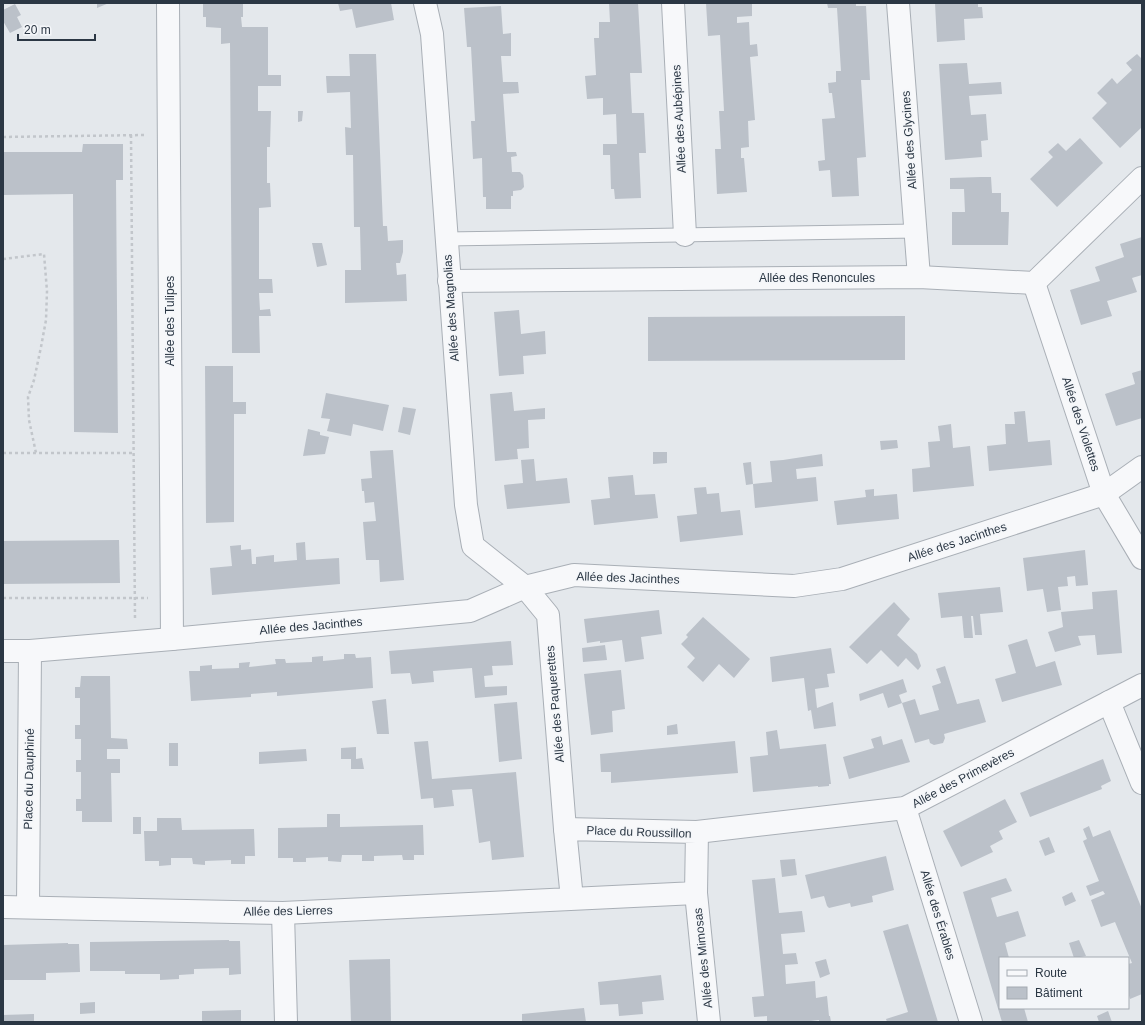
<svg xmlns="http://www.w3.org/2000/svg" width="1145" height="1025" font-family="Arial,sans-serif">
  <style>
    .building { fill: #bbc1c9 }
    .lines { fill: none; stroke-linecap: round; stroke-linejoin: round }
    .service-casing { stroke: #a9afb6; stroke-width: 15 }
    .minor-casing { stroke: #a9afb6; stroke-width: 24 }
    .path { stroke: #c2c6cb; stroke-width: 2.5; stroke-dasharray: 3 3; stroke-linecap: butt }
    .service { stroke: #f7f8fa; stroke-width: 13 }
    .minor { stroke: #f7f8fa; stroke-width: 22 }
    .labels { text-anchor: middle; stroke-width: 3; stroke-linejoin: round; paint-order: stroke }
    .street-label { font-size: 12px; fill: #2b3744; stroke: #f4f6f9 }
  </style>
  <rect width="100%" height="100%" fill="#e4e8ec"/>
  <!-- building -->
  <g class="building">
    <path d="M97,3H109L97,8Z"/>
    <path d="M203,3H243V17H241L242,27H268V75H281V86H258V111H271L270,147H267V183H270L271,207L259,208V279H272L273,293H259L260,310L270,309L271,316H259L260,353H232L230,43L221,44V28L206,27V17H203Z"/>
    <path d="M338,3H391L394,20L356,28L352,9L340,11Z"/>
    <path d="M609,3H638L642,73H630L632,113H644L646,153H639L641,198L615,199L614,189H611L610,155H603V144H617L616,114L603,115V98L587,99L585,76L596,75L594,38H599V22H610Z"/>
    <path d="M706,3H752V16L737,17V23L749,22L750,45L757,44L758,56L750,57L755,120L748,121L749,147L741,148V158H744L747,192L717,194L715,149H721L719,111H724L720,35L708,36Z"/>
    <path d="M827,3H856V6H866L870,80H861L866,157L857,158L859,196L832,197L830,170L819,171L818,161L825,160L822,119L835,118L832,93H829L828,83L836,82V71H841L837,8H828Z"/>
    <path d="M935,3H978V7H982L983,18L964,19L965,40L937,42Z"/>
    <path d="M15,4L21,15L17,17L22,27L10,33L3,21V10Z"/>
    <path d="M501,6L503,34L511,33V56H501L503,82H518L519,93L503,94L507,152H516L517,156L511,157L512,172H520L523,175L524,187L521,190L513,191V196H511V209H486V197H483L482,158L473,159L471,121H475L471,47H467L464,8Z"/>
    <path d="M349,54H376L383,226H387L388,241L403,240V252L400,263H396L397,275L406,274L407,301L345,303V270H361L360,227H354L353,155H346L345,127L351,128L350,92L327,93L326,76H350Z"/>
    <path d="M1137,54L1142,59V127L1120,148L1092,118L1107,103L1097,93L1112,78L1117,84L1132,70L1126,63Z"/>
    <path d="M967,63L969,84L1001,82L1002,94L969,96L971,115L986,114L988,140L981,141L982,157L945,160L939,64Z"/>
    <path d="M298,111H303L302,121L298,122Z"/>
    <path d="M1080,138L1103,163L1057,207L1030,179L1053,157L1048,152L1058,143L1066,151Z"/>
    <path d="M83,144H123V180H116L118,433L74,432L73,194L3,195V152H82Z"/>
    <path d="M981,177H991L992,193H1001V212H1009L1008,245H952V212H965L964,189H950V178Z"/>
    <path d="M1142,237V275L1132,278L1137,292L1107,301L1112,316L1081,325L1070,290L1100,281L1095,267L1124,257L1120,244Z"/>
    <path d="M312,243H322L327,265L317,267Z"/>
    <path d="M519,310L521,334L545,331L546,354L523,356L524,374L499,376L494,312Z"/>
    <path d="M905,316V360L648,361V317Z"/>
    <path d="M205,366H233V402H246V414H234V522L206,523Z"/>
    <path d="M1142,370V418L1116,426L1105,394L1135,384L1132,373Z"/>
    <path d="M512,392L514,411L545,408V419L528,420L529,448L517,449L518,459L495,461L490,394Z"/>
    <path d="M326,393L389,405L383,431L353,424L351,436L327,431L330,419L321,418Z"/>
    <path d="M403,407L416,409L410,435L398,432Z"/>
    <path d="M1025,411L1028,442L1050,440L1052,465L989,471L987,446L1006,444L1005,424H1015L1014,412Z"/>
    <path d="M951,424L953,448L970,446L974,486L913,492L912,469L930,467L928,442L940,441L938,426Z"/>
    <path d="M308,429L320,432V435L329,437L325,454L303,456Z"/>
    <path d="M897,440L898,448L881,450L880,441Z"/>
    <path d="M393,450L404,580L380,582L379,560H366L363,522L376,521L374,502L365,503L364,491H362L361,479L372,478L370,451Z"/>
    <path d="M653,452H667V463L653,464Z"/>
    <path d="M822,454L823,466L796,469L797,479L816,477L818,501L755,508L753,484L772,482L770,461L783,460Z"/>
    <path d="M534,459L536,481L567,478L570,503L507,509L504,485L523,483L521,460Z"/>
    <path d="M751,462L753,484L746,485L743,463Z"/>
    <path d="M633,475L635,495L655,494L658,518L594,525L591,500L610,498L608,477Z"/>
    <path d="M706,487L707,494L719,493L721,512L740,510L743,535L680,542L677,516L697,514L694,488Z"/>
    <path d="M874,489V496L897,494L899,519L837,525L834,501L866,497L865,490Z"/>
    <path d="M119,540L120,583L3,584V541Z"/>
    <path d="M305,542L306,560L339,558L340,584L212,595L210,568L232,566L230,546L241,545V550L251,549L252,564H256V557L274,555V562L297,560L296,543Z"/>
    <path d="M1085,550L1088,585L1076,586L1075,576L1067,577L1068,586L1058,587L1061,610L1047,612L1043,589L1027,591L1023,558Z"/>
    <path d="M1000,587L1003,612L980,614L982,635H975L973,616H971L973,638H964L962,616L941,618L938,593Z"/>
    <path d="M1117,590L1122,653L1097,655L1095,635L1078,636L1081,645L1055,652L1048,632L1063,627L1061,612L1093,609L1092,592Z"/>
    <path d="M894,602L910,619L897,635L917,654L921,666L918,670L906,658L898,667L881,650L867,664L849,647Z"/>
    <path d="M659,610L662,634L641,637L644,659L625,662L622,640L600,643V641L587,643L584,619Z"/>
    <path d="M703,617L750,659L734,678L719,664L703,682L687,667L695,658L681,644L688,637L686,635Z"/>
    <path d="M1027,639L1036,667L1055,661L1062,685L1002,702L995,679L1016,673L1008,645Z"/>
    <path d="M511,641L513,665L492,666L493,675L484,676L485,687L507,686V695L475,698L472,668L433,671L434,682L412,684L410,673L391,674L389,651Z"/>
    <path d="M605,645L607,660L583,662L582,648Z"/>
    <path d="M831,648L835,673L827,674L829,687L815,689L817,708L833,702L836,726L814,729L811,710L808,711L804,678L772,682L770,657Z"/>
    <path d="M344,654H355L356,658L371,657L373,688L277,696V692L251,694V697L191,701L189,671H200V666L212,665V669L239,668V663L250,662L249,667L276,664L275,659H285L286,663L312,662V657L323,656V661L334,660L344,659Z"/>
    <path d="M945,666L957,704L979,699L986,722L944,734L945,738L943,743L934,745L930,743L929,739L915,743L902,703L888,708L883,693L860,701L859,694L903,679L907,692L899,695L902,703L915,699L920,715L939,710L932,686L941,683L936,669Z"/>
    <path d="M621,670L625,709L612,711L613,732L591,735L584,674Z"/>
    <path d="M81,676H110L111,738L127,739L128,749H107V759H120V773H111L112,822H82V811H76V799H81V772H76V760H81V739H75V725H80V698H75V687H80Z"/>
    <path d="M386,699L389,734H377L372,701Z"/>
    <path d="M517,702L522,759L499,762L494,704Z"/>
    <path d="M677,724L678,734L667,735V726Z"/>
    <path d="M777,730L780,749L826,744L831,784H829V786L818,787V786L753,792L750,757L768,755L766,732Z"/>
    <path d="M881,736L883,745L902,739L910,762L849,779L843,757L874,748L871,739Z"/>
    <path d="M428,741L432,779L516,772L524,857L492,860L490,841L479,843L472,789L452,790L454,806L434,808L433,798L421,799L414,742Z"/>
    <path d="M735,741L738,773L611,783V772H601L600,754Z"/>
    <rect x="169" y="743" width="9" height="23"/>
    <path d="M356,747V759L362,758L364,769H351V759H341V748Z"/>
    <path d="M306,749L307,761L259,764V752Z"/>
    <path d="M1103,759L1111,781L1101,786L1102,789L1030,817L1020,793Z"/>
    <path d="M1005,799L1017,822L999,831L1003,839L990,846L993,852L961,867L943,831Z"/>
    <path d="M327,814H340V827L423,825L424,855H414V860H403L402,855L374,856V861H362V855H342L341,862L328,861V857L306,858V862H293V858H278V828L327,827Z"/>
    <rect x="133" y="817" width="8" height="17"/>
    <path d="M157,818H181L182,830L254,829L255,856H245V864H231V860L205,861V865L193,864L192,858H171V865L159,866V861H145L144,831H157Z"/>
    <path d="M1089,826L1093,837L1110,830L1142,909V994L1130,999L1128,992V964L1132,963L1115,922L1101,927L1091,900L1105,894L1103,891L1090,896L1086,886L1099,881L1083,841L1087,839L1083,829Z"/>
    <path d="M1049,837L1055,852L1045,856L1039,841Z"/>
    <path d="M886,856L894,890L872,896L873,902L851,907L850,903L829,908L827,906L824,896L811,899L805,875Z"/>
    <path d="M795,859L797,875L782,877L780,860Z"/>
    <path d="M775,878L779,913L802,911L805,932L781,934L783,954L796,953L798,964L785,965L786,984L815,981L816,998L827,996L829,1016H830L831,1022H819V1020L803,1022H767V1016L754,1017L752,997L764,996L752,880Z"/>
    <path d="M1006,878L1012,891L991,898L997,917L1018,911L1026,936L1005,943L1009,958H1000V1008H1024L1028,1022H1002L963,892Z"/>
    <path d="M1072,892L1076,901L1065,906L1062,897Z"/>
    <path d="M908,924L927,986L938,1022H887L886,1019L908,1012L883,931Z"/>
    <path d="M229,940V941H240L241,974L229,975V968L194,969V974L179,975V979L160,980V974H125V971H90V942Z"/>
    <path d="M1079,940L1086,956L1074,958L1069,943Z"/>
    <path d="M68,943V944H79L80,972L46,973V980H3V945Z"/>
    <path d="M390,959L391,1022H351L349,960Z"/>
    <path d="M826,959L830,974L820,978L815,962Z"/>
    <path d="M661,975L664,1000L642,1002L643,1014L619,1016L618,1004L600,1005L598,982Z"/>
    <path d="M95,1002V1013L80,1014V1003Z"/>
    <path d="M584,1008L586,1022H522V1014Z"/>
    <path d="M241,1010V1022H202V1011Z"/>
    <path d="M1108,1011L1112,1022H1099L1097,1016Z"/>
    <path d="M34,1014V1022H3V1015Z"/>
  </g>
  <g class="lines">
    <defs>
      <path id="service" d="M446,239L916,231"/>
      <g id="minor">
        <path d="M168,3L172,639"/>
        <path d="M425,3L432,34L466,505L473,546L525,587L548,615L565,829"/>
        <path d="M673,3L685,235"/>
        <path d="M898,3L919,277"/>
        <path d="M449,281L919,277L1034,283L1142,178"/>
        <path d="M1034,283L1104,494L1142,558"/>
        <path d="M3,651H30L172,639L470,611L525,587L574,575L794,586L842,579L1104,494L1142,467"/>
        <path d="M1109,702L1142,783"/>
        <path d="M905,808L971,1022"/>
        <path d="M697,832L905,808L1142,685"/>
        <path d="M696,893L709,1022"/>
        <path d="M3,907L283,913L696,893L697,832L565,829L572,899"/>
        <path d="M28,907L30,651"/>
        <path d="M283,913L286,1022"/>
      </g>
    </defs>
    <!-- service casing -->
    <use href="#service" class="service-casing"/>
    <!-- minor casing -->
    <use href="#minor" class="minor-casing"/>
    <!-- path -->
    <g class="path">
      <path d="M131,135L135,619"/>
      <path d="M3,137L144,135"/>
      <path d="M3,259L44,254L47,291L46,320L41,347L34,380L28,397L29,420L36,453"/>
      <path d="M3,453H134"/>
      <path d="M3,598H148"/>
    </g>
    <!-- service -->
    <use href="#service" class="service"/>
    <!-- minor -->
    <use href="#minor" class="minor"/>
  </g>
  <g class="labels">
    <!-- street labels -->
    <g class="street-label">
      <text transform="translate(679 119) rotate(-93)" y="4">Allée des Aubépines</text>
      <text transform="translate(909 140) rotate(-94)" y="4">Allée des Glycines</text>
      <text x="817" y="282">Allée des Renoncules</text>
      <text transform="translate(451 308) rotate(-94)" y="4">Allée des Magnolias</text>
      <text transform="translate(170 321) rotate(-90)" y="4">Allée des Tulipes</text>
      <text transform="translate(1081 424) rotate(72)" y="4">Allée des Violettes</text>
      <text transform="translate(957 542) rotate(-18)" y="4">Allée des Jacinthes</text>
      <text transform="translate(628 578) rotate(2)" y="4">Allée des Jacinthes</text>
      <text transform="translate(311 626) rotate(-5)" y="4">Allée des Jacinthes</text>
      <text transform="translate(555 704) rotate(-95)" y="4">Allée des Paquerettes</text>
      <text transform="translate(963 778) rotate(-28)" y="4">Allée des Primevères</text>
      <text transform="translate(29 779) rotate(-89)" y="4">Place du Dauphiné</text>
      <text transform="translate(639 832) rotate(2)" y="4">Place du Roussillon</text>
      <text transform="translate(288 911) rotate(-1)" y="4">Allée des Lierres</text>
      <text transform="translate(938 915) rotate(73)" y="4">Allée des Érables</text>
      <text transform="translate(703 958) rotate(-96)" y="4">Allée des Mimosas</text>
    </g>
  </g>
  <!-- border -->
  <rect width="1145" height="1025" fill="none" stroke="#2b3744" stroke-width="8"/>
  <!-- legend -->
  <rect x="999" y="957" width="130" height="52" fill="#f4f6f9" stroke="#a4aab1"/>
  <rect x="1007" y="970" width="20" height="6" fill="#f7f8fa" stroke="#a4aab1"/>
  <text x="1035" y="977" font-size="12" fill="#2b3744">Route</text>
  <rect x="1007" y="987" width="20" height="12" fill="#bbc1c9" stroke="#a4aab1"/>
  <text x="1035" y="997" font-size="12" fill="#2b3744">Bâtiment</text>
  <!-- scale -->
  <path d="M18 34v6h77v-6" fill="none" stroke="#2b3744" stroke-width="2"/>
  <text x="24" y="34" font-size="12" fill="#2b3744" stroke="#f4f6f9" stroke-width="3" paint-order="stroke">20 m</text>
</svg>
